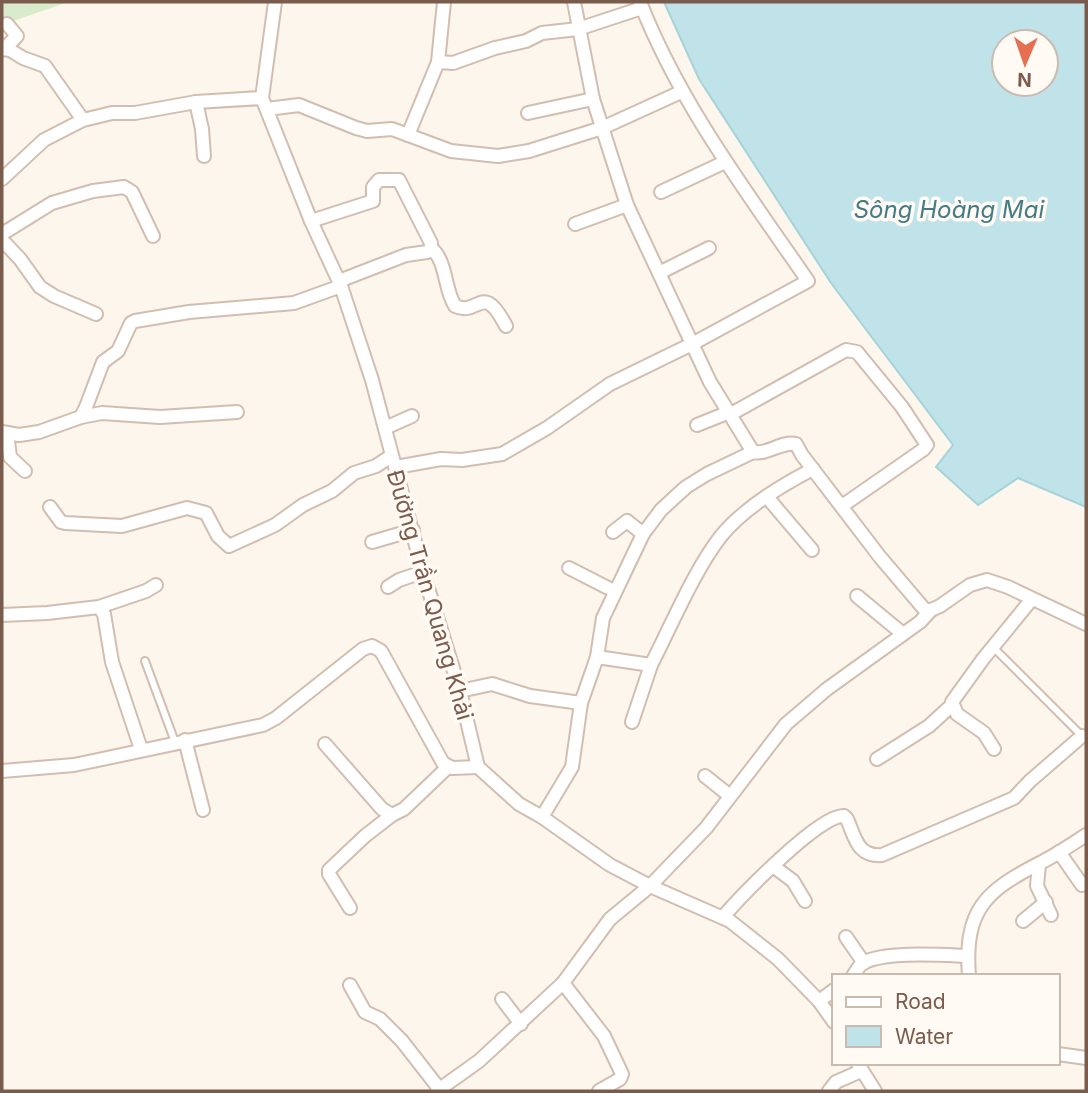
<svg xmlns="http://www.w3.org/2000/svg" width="1088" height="1093" font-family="Inter,sans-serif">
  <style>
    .green { fill: #d8ecc9 }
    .water { fill: #bfe3e8; stroke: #a5d3da; stroke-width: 2; fill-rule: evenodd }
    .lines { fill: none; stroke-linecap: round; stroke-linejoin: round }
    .lane-casing { stroke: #d1beb0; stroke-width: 10 }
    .street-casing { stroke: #d1beb0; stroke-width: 16 }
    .lane { stroke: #fff; stroke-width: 6 }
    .street { stroke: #fff; stroke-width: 12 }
    .labels { text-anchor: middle; stroke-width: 7; stroke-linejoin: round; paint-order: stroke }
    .street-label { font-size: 23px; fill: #7a5c4d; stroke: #fffaf3 }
    .water-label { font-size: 24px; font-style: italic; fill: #437c86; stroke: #fffaf3 }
  </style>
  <rect width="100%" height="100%" fill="#fdf6ec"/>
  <!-- green -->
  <path class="green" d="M2,2H68L2,25Z"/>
  <!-- water -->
  <path class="water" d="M664,2H1086V507L1018,478L978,505L936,467L953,445L831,283L699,79ZM1004,42H1046V84H1004Z"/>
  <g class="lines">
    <defs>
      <g id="lane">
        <path d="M993,647L1082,736"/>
        <path d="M145,661L175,742"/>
      </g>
      <g id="street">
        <path d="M275,2L262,98L311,221L341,286L372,380L423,572L460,691L478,767L519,804L542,817L610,865L650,886L730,921L778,959L819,1001L834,1022"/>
        <path d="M574,2L593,99L627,205L710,382L753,452C768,455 781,441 796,444L802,455L880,557L925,610H931L940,606L970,585L987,580L1008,587L1086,624"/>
        <path d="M5,48L17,36L7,24"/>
        <path d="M2,49L10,50L23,58L45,66L83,120"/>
        <path d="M438,62L453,63L495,48L526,41L542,33L578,29L642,8"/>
        <path d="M196,102L202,129L204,156"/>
        <path d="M267,109L299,105L356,128L367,131L392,129L451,151L498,156L529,151L602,128L681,92"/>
        <path d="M528,113L593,99"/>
        <path d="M408,135L438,62L444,2"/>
        <path d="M2,179L44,140L83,120L112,113H135L196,102L262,98"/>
        <path d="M661,192L725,162"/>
        <path d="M311,221L373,201V187L379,180H399L431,243V248L427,252L406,255L339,281"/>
        <path d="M575,224L627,205"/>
        <path d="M2,234L52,203L93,191L124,187L132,192L153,236"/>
        <path d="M2,240L20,259L40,287L54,296L96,314"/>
        <path d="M431,248C447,261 444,289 455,306C480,317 482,280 506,326"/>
        <path d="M659,273L709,248"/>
        <path d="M731,414L846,350L857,352L902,407L927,445L924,449L842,506"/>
        <path d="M81,417L102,413L160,417L237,412"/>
        <path d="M697,425L722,415L728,411"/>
        <path d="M385,428L412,416"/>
        <path d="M2,432L19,435L39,432L81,417L86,407L103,362L118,351L131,323L135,321L189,312L294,303L341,286"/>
        <path d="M7,433L10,457L25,471"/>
        <path d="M396,467L441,459L462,460L502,454L547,428L610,384L692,344L808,281C746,191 680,104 640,2"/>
        <path d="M767,497L812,550"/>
        <path d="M50,507L61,522L65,523L122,526L187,508L206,513L218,536L229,546L275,525L303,505L332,491L354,473L376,466L391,456"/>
        <path d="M613,532L627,521L643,534"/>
        <path d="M372,542L413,530"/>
        <path d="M569,568L614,591"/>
        <path d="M388,587L399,580L423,572"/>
        <path d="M857,596L903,634"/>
        <path d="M99,607L146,591L156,585"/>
        <path d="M2,615L47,613L99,607L104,614L112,662L141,749"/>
        <path d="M597,657L651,665C671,626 695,569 721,536C744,508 782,485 813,469"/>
        <path d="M460,691L492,684L530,696L581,703"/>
        <path d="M632,722L651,665"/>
        <path d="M185,740L203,810"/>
        <path d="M325,744L382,809L392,815L404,809L448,767"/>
        <path d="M994,749L984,733L957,714L952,702L983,659L1032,599"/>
        <path d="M877,759L929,726L952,705"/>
        <path d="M2,771L74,765L263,725L276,718L363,649L372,646L381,651L443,763L452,768L478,767"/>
        <path d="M705,776L730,796"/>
        <path d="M542,817L572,767L581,703L597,657L603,618L643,534L661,510L686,487L707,474L753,452"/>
        <path d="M1059,852L1082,885"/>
        <path d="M1039,864L1037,886L1051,915"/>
        <path d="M773,866L793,881L805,901"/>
        <path d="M350,908L329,874V870L365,836L392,815"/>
        <path d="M723,917C740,897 821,813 844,816L847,819C855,837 857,857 882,855L1014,798L1030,781L1082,736"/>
        <path d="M1023,921L1046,902"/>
        <path d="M846,937L864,963"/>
        <path d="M853,976C857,971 858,966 863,963C884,951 943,955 968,956"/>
        <path d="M969,976C964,910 985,891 1040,863C1056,855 1071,845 1086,835"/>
        <path d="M563,983L604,1036L622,1074L620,1079L599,1091"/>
        <path d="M350,985L365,1012L380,1019L402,1041L441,1091"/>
        <path d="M502,999L521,1024"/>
        <path d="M819,1001L834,990"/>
        <path d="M1058,1054L1086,1058"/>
        <path d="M858,1064L875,1091"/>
        <path d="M437,1091L479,1061L563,983L610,919L650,886L706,828L786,724L827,689L920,622L931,610"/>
        <path d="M829,1091L836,1082L861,1071"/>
      </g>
    </defs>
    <!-- lane casing -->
    <use href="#lane" class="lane-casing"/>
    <!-- street casing -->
    <use href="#street" class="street-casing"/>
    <!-- lane -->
    <use href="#lane" class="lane"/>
    <!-- street -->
    <use href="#street" class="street"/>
  </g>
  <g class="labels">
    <!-- street labels -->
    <g class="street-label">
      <text transform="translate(430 595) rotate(74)" y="8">Đường Trần Quang Khải</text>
    </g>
    <!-- water labels -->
    <g class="water-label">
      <text x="949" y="218">Sông Hoàng Mai</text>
    </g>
  </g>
  <!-- border -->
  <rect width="1088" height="1093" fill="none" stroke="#7a5c4d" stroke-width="7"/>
  <!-- legend -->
  <rect x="832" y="974" width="228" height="91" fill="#fffaf3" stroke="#cabbb1" stroke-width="2"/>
  <rect x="846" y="997" width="35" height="10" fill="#ffffff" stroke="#cabbb1" stroke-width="2"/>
  <text x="895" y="1009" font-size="21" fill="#7a5c4d">Road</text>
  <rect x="846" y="1026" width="35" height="21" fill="#bfe3e8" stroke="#cabbb1" stroke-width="2"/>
  <text x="895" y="1044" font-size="21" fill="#7a5c4d">Water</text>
  <!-- north arrow -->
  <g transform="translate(1025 63) rotate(182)"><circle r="33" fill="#fffaf3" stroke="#cabbb1" stroke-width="2"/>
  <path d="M0-5L12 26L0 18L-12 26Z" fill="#e76f51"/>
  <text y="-10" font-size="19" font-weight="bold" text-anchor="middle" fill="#7a5c4d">N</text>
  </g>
</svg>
